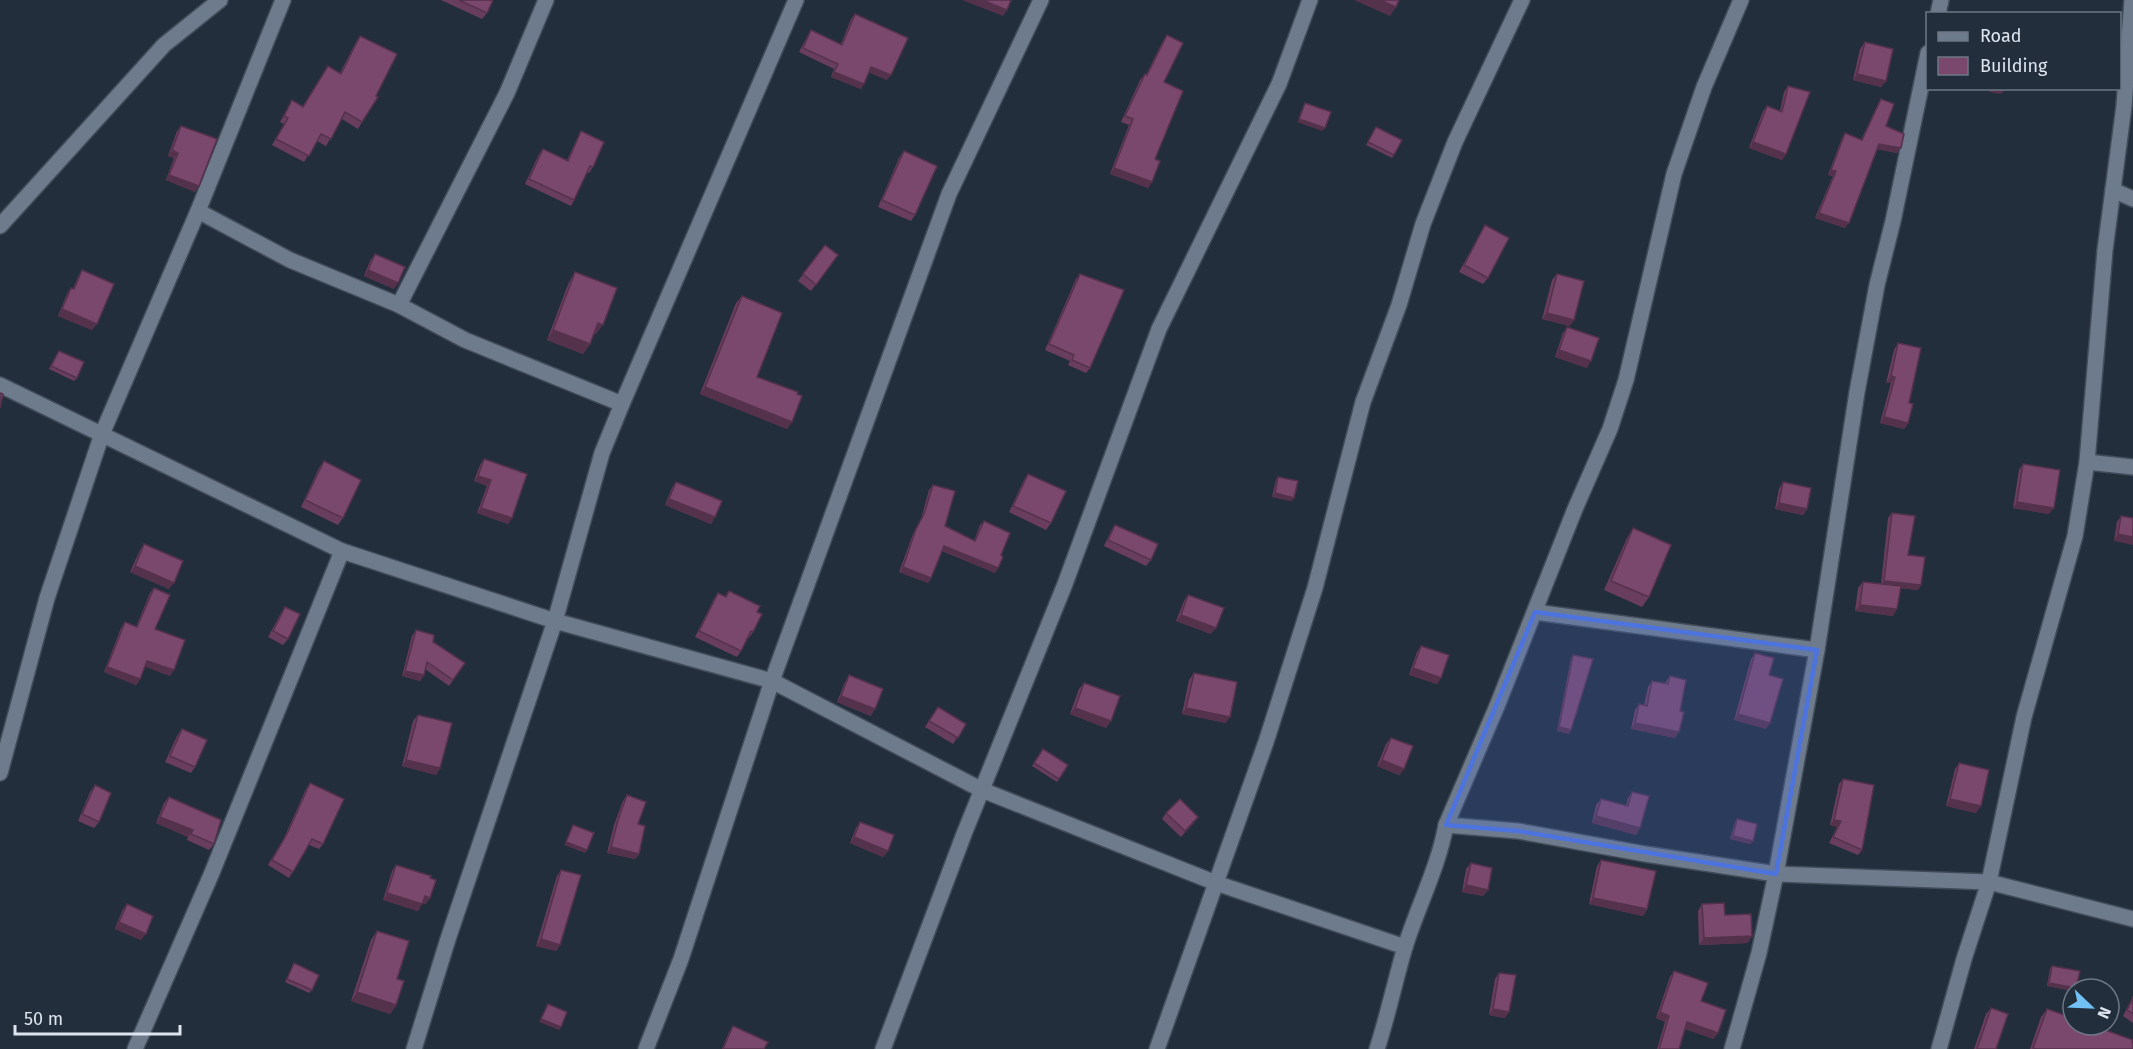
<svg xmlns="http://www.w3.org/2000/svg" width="2133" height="1049" font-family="'Fira Sans',sans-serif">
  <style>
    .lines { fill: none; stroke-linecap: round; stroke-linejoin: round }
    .street-casing { stroke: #424c59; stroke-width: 18 }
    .street { stroke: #6e7b8d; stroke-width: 15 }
    .wall { fill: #693d5e }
    .shaded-wall { fill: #55324c }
    .building { fill: #7a476d; stroke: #55324c; stroke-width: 1.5 }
    .marked { fill: #4d74de; fill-opacity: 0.2; stroke: #4d74de; stroke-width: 4.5; stroke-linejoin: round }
  </style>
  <rect width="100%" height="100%" fill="#232e3d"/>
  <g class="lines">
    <defs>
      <g id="street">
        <path d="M1741,0L1704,87L1674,174L1626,380L1610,429L1575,509L1497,706L1446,825L1518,831L1645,854L1776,874L1989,882L2133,919"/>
        <path d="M1938,14L1941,0"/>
        <path d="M2113,190L2133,199"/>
        <path d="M198,211L290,260L399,305L465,340L622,404"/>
        <path d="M0,226L164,45L220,0"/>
        <path d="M399,305L507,93L546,0"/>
        <path d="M0,385L342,551L555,621L772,681L982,790L1216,883L1405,947"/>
        <path d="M2087,462L2133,467"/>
        <path d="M1535,612L1817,650"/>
        <path d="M0,773L47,598L102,434L198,211L283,0"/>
        <path d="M135,1049L211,875L342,551"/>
        <path d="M414,1049L448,939L555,621L602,453L622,404L796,0"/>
        <path d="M646,1049L681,959L772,681L949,194L1041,0"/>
        <path d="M883,1049L964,834L1065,584L1159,329L1279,84L1310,0"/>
        <path d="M1157,1049L1266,742L1315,588L1363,402L1399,305L1423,224L1455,142L1522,0"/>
        <path d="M1377,1049C1388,1015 1395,981 1405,947C1418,906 1438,868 1446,825"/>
        <path d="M1732,1049L1759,953L1776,874L1817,650L1857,392L1877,285L1893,221L1928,53"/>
        <path d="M1939,1049L1964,959L1989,882L2024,717L2075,536L2087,462L2105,250L2124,106L2132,0"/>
      </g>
    </defs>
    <!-- street casing -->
    <use href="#street" class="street-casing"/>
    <!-- street -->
    <use href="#street" class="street"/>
  </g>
  <!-- wall -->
  <g class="wall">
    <path d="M441,0H493L487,13L482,19Z"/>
    <path d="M855,14L887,80L869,72L861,89L831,77L834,69L799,52L808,35L811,30L841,44L851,19Z"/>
    <path d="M1167,35L1164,82L1152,182L1148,188L1110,174L1129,125L1121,122L1140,80L1145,74L1146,75L1163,41Z"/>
    <path d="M360,36L362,122L358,129L342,119L326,146L317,141L304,162L272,145L284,124L280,122L292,100L303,106L328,66L340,73L356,42Z"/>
    <path d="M1865,42L1886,81L1881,87L1853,80L1860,49Z"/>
    <path d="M1788,86L1786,154L1782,160L1749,148L1763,111L1767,106L1780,111L1784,92Z"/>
    <path d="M1881,99L1886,126L1897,153L1877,149L1845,228L1815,218L1833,176L1828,175L1842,138L1845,133L1861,140L1878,104Z"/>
    <path d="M181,126L195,192L166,180L174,158L168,156L177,131Z"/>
    <path d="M1376,127L1394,155L1392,158L1366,145Z"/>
    <path d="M581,131L593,167L589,173L587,172L574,200L571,206L525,184L539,154L543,149L567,160L578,137Z"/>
    <path d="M904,151L915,215L911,221L878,207L899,158Z"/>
    <path d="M1485,225L1488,278L1483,284L1459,272L1481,232Z"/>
    <path d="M825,245L838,255L811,291L798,281Z"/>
    <path d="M375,254L394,289L364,276L370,261Z"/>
    <path d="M82,270L92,330L58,316L67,294L71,288L73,289L78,277Z"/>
    <path d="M575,272L596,334L594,333L590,344L583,354L547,340L569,282Z"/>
    <path d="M1080,274L1090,368L1086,373L1068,365L1070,361L1045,350L1076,279Z"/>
    <path d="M1557,274L1570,326L1542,319L1552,280Z"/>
    <path d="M742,296L757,377L792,422L787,429L700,394L736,303Z"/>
    <path d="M1567,327L1587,368L1555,357L1563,333Z"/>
    <path d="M1898,343L1908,423L1904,429L1880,423L1891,383H1886L1894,350Z"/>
    <path d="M59,351L77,378L74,381L49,369Z"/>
    <path d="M484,459L512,518L508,524L477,513L487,486L474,481L480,465Z"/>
    <path d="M324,461L343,518L338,525L301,507L319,468Z"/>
    <path d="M2023,464L2049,514L2013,508L2019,470Z"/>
    <path d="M1028,474L1051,523L1046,530L1009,512L1024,480Z"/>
    <path d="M1278,477L1292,501L1272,497L1276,480Z"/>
    <path d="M676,482L715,517L711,524L665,505L672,488Z"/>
    <path d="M1783,482L1807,509L1803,515L1775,509L1779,489Z"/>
    <path d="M933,485L945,526L974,541L980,525L984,521L1001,555L998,568L995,573L942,551L931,578L928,583L899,572L913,534L921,519L929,490Z"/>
    <path d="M1892,513L1908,555L1918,590L1900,588L1893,616L1855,611L1858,588L1863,582L1881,584L1888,518Z"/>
    <path d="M2121,516L2133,518L2114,541L2117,522Z"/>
    <path d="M1115,525L1151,560L1146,566L1104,546L1111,531Z"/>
    <path d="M1633,528L1649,597L1642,607L1604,590L1627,538Z"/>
    <path d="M144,544L169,589L130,572L140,550Z"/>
    <path d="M154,588L155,629L170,676L145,666L140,679L136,685L104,672L121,628L125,622L136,627L150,593Z"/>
    <path d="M729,591L757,612L753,632L749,638L748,637L741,651L737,657L695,637L714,599L718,593L725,596Z"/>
    <path d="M1188,595L1211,634L1176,621L1184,601Z"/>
    <path d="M285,607L288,639L283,645L268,637L281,613Z"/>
    <path d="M416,630L465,663L449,686L425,669L424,675L420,681L402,676L412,636Z"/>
    <path d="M1421,646L1441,678L1437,684L1409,675L1417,652Z"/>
    <path d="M1755,653L1769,675L1766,729L1734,720L1751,659Z"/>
    <path d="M1573,655L1571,730L1569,734L1557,731L1571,658Z"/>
    <path d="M1194,673L1226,723L1182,714L1189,680Z"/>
    <path d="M849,675L871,716L837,702L845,682Z"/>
    <path d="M1670,676L1680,711L1675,738L1631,729L1635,710L1639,704L1644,705L1648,687L1652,681L1665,683Z"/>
    <path d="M1084,683L1106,728L1070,714L1079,689Z"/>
    <path d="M938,707L966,724L953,744L925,727Z"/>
    <path d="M418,715L440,768L436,775L402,766L413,721Z"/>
    <path d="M182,729L195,767L191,773L165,762L177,736Z"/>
    <path d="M1391,738L1404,769L1399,775L1377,766L1386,744Z"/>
    <path d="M1043,749L1068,765L1057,782L1032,766Z"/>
    <path d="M1959,763L1976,813L1946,806L1955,769Z"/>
    <path d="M1843,779L1862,850L1858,855L1829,843L1837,827L1830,825L1839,784Z"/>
    <path d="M310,783L323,844L319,849L309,845L289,878L268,865L284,838L306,789Z"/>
    <path d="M95,785L99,822L94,828L78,821L90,792Z"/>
    <path d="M1632,792L1640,828L1636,835L1592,823L1596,805L1601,799L1626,806L1628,798Z"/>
    <path d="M627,795L638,824L639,854L635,859L607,853L614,825L623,801Z"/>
    <path d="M169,797L214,844L209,850L187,840L188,837L156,823L164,803Z"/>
    <path d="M1166,813L1194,823L1181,837L1162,819Z"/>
    <path d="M1737,819L1753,841L1750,844L1730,839L1735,822Z"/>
    <path d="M860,822L888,851L883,857L850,843L856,828Z"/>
    <path d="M1601,860L1647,909L1643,916L1589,904L1597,866Z"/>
    <path d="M1471,863L1488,890L1483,896L1462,892L1466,869Z"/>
    <path d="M396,865L426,904L422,903L418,911L383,900L392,871Z"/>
    <path d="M561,870L560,945L556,951L536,946L557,876Z"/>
    <path d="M127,904L141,940L115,929L122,911Z"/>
    <path d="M1702,904L1725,915L1748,943L1699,945L1698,911Z"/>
    <path d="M377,931L397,979L396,1005L390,1014L351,1001L371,940Z"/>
    <path d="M294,963L312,990L309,993L285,982Z"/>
    <path d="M2052,966L2073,989V991L2047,986L2050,969Z"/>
    <path d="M1674,971L1701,1001L1714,1039L1685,1029L1679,1049H1657L1665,1022L1656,1018L1670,977Z"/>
    <path d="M1499,973L1505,1018L1489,1015L1495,979Z"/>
    <path d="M2133,996V1023L2123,1016Z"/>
    <path d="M1991,1008L1996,1049H1974L1986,1014Z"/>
    <path d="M2047,1009L2132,1042L2133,1049H2030L2041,1017Z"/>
    <path d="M733,1026L764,1049H722L729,1032Z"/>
  </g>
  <!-- shaded-wall -->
  <g class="shaded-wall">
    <path d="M962,0H982L1007,10L1003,16Z"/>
    <path d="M1354,0H1380L1396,7L1390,16Z"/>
    <path d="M871,67L891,75L887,80L868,72Z"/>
    <path d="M834,72L864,84L861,89L831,77Z"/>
    <path d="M1857,74L1886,81L1881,87L1853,80Z"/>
    <path d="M1991,89L2003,91L2001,94L1989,92Z"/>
    <path d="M1299,119L1325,128L1322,131L1297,122Z"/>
    <path d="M1753,142L1786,154L1782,160L1749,148Z"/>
    <path d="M1879,144L1901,148L1897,153L1875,149Z"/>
    <path d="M172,150L178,153L174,158L168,156Z"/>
    <path d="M1114,168L1152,182L1148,188L1110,174Z"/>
    <path d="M1831,170L1836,171L1833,176L1828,175Z"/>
    <path d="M169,175L199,186L195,192L166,180Z"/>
    <path d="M1819,213L1849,223L1845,228L1815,218Z"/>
    <path d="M368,270L398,283L394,289L364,276Z"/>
    <path d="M62,309L97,324L92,330L58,316Z"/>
    <path d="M1547,313L1574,320L1570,326L1542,319Z"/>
    <path d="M598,323L603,325L596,334L591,333Z"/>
    <path d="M553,330L590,344L583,354L547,340Z"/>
    <path d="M1559,350L1591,361L1587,368L1555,357Z"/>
    <path d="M1891,376L1895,377L1891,383H1886Z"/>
    <path d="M705,387L792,422L787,429L700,394Z"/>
    <path d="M1884,417L1908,423L1904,429L1880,423Z"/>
    <path d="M478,476L491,480L487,486L474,481Z"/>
    <path d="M1275,493L1294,498L1292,501L1272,497Z"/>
    <path d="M669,499L715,517L711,524L665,505Z"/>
    <path d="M2017,502L2054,508L2049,514L2013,508Z"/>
    <path d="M1779,503L1807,509L1803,515L1775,509Z"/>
    <path d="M481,508L512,518L508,524L477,513Z"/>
    <path d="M2118,534L2133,537V545L2114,541Z"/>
    <path d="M944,546L998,568L995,573L941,550Z"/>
    <path d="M135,566L174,583L169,589L130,572Z"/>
    <path d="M903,567L931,578L928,583L899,572Z"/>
    <path d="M1884,581L1921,585L1918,590L1881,586Z"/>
    <path d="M1860,605L1897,609L1893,616L1855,611Z"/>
    <path d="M1181,615L1216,628L1211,634L1176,621Z"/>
    <path d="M147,661L174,670L170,676L143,666Z"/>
    <path d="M107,667L140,679L136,685L104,672Z"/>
    <path d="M1413,668L1441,678L1437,684L1409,675Z"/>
    <path d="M405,671L424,675L420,681L402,676Z"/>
    <path d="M841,696L875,709L871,716L837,702Z"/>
    <path d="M1075,708L1111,721L1106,728L1070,714Z"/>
    <path d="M1186,708L1230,717L1226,723L1182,714Z"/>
    <path d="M1738,714L1770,723L1766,729L1734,720Z"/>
    <path d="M1635,723L1679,732L1675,738L1631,729Z"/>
    <path d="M1559,727L1571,730L1569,734L1557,731Z"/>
    <path d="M406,760L440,768L436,775L402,766Z"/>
    <path d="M1382,760L1404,769L1399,775L1377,766Z"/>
    <path d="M1950,799L1981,806L1976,813L1946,806Z"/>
    <path d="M1596,816L1640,828L1636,835L1592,823Z"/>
    <path d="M160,817L193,830L188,837L156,823Z"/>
    <path d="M1198,817L1194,823L1181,837L1185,831Z"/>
    <path d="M1834,820L1841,821L1837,827L1830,825Z"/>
    <path d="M1733,836L1753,841L1750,844L1730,839Z"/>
    <path d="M854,837L888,851L883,857L850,843Z"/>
    <path d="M566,842L587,850L585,853L564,845Z"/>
    <path d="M611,847L639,854L635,859L607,853Z"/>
    <path d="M1466,885L1488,890L1483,896L1462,892Z"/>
    <path d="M387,893L422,904L418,911L383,900Z"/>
    <path d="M425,896L430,898L426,904L420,903Z"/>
    <path d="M1593,898L1647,909L1643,916L1589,904Z"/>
    <path d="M119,922L146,934L141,940L115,929Z"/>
    <path d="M1752,936L1748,943L1699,945L1704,938Z"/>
    <path d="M541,939L560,945L556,951L536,946Z"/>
    <path d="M2049,983L2076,988L2073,989V991L2047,986Z"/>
    <path d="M357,992L396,1005L390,1014L351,1001Z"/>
    <path d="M1493,1009L1509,1012L1505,1018L1489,1015Z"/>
    <path d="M1660,1012L1669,1016L1665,1022L1656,1018Z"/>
    <path d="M541,1019L561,1027L559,1030L539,1022Z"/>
    <path d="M1687,1022L1718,1033L1714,1039L1682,1028Z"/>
  </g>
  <!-- building -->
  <g class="building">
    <path d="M459,0H493L487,13Z"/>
    <path d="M982,0H1011L1007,10Z"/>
    <path d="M1380,0H1399L1396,7Z"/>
    <path d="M855,14L908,38L891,75L871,67L864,84L834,72L838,64L803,48L811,30L842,45Z"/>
    <path d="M1167,35L1183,43L1164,82L1183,91L1155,159L1160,161L1152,182L1114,168L1133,119L1125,116L1145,74L1147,75Z"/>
    <path d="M360,36L397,54L376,96L378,97L362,122L345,112L331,139L321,134L309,156L276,139L288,118L284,116L292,100L303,107L328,66L341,74Z"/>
    <path d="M1865,42L1893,49L1886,81L1857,74Z"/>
    <path d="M1788,86L1810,92L1786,154L1753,142L1767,106L1782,112Z"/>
    <path d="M1992,88H2004L2003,91Z"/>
    <path d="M1881,99L1894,104L1886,126L1904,134L1901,148L1879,144L1849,223L1819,213L1836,171L1831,170L1845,133L1862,140Z"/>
    <path d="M1305,103L1331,112L1325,128L1299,119Z"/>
    <path d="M181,126L217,139L199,186L169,175L178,153L172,150Z"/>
    <path d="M1376,127L1402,140L1394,155L1368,142Z"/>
    <path d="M581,131L604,142L593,167L590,166L574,200L529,179L543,149L568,161Z"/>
    <path d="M904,151L937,166L915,215L882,200Z"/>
    <path d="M1485,225L1509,238L1488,278L1464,265Z"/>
    <path d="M825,245L838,255L816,285L803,274Z"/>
    <path d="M375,254L405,267L398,283L368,270Z"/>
    <path d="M82,270L114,284L97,324L62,309L71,288L74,289Z"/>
    <path d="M575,272L617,288L603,325L598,323L590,344L553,330Z"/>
    <path d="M1080,274L1124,290L1090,368L1072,360L1074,355L1049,344Z"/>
    <path d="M1557,274L1584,281L1574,320L1547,313Z"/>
    <path d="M742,296L782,313L757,377L798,392L797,394L802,396L792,422L705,387Z"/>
    <path d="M1567,327L1599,338L1591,361L1559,350Z"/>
    <path d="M1898,343L1921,348L1909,403L1913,404L1908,423L1884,417L1895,377L1891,376Z"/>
    <path d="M59,351L84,362L77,378L51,366Z"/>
    <path d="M0,393L3,394L0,408Z"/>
    <path d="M484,459L527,474L512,518L481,508L491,480L478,476Z"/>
    <path d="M324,461L361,480L343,518L305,500Z"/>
    <path d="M2023,464L2060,470L2054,508L2017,502Z"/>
    <path d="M1028,474L1066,491L1051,523L1013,506Z"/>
    <path d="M1278,477L1298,481L1294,498L1275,493Z"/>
    <path d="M676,482L722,501L715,517L669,499Z"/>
    <path d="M1783,482L1811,488L1807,509L1779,503Z"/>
    <path d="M933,485L955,491L945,526L975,541L984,521L1010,533L1001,555L1003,557L998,568L944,546L931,578L903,567L916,529L924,514Z"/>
    <path d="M1892,513L1915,516L1908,555L1925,557L1921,585L1884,581Z"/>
    <path d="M2121,516L2133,518V537L2118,534Z"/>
    <path d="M1115,525L1158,544L1151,560L1108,540Z"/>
    <path d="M1633,528L1671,545L1649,597L1611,581Z"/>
    <path d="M144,544L183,561L174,583L135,566Z"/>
    <path d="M1863,582L1901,586L1897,609L1860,605Z"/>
    <path d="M154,588L170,595L155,629L185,640L174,670L147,661L140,679L107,667L125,622L137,627Z"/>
    <path d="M729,591L760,606L757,612L762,614L753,632L751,631L741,651L699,631L718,593L726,597Z"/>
    <path d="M1188,595L1224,608L1216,628L1181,615Z"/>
    <path d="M285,607L300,614L288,639L273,631Z"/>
    <path d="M416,630L434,635L433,642L465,663L453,680L427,662L424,675L405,671Z"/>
    <path d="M1421,646L1449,655L1441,678L1413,668Z"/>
    <path d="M1755,653L1774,658L1769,675L1783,679L1770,723L1738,714Z"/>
    <path d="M1573,655L1593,659L1571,730L1559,727Z"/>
    <path d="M1194,673L1237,682L1230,717L1186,708Z"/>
    <path d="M849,675L883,689L875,709L841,696Z"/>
    <path d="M1670,676L1686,680L1680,711L1684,712L1679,732L1635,723L1639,704L1647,706L1652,681L1668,684Z"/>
    <path d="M1084,683L1120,696L1111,721L1075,708Z"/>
    <path d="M938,707L966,724L958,738L929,721Z"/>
    <path d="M418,715L452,723L440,768L406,760Z"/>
    <path d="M182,729L207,740L195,767L170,756Z"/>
    <path d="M1391,738L1413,746L1404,769L1382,760Z"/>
    <path d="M1043,749L1068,765L1059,779L1034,763Z"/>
    <path d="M1959,763L1989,770L1981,806L1950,799Z"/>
    <path d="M1843,779L1874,785L1862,850L1833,837L1841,821L1834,820Z"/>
    <path d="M310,783L344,799L323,844L312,839L293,872L272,860L288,832Z"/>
    <path d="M95,785L111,793L99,822L82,814Z"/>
    <path d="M1632,792L1649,796L1640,828L1596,816L1601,799L1628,806Z"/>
    <path d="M627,795L646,802L638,824L645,826L639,854L611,847L618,820Z"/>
    <path d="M169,797L221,820L214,844L191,834L193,830L160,817Z"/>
    <path d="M1180,799L1198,817L1185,831L1166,813Z"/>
    <path d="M1737,819L1757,824L1753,841L1733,836Z"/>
    <path d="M860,822L894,835L888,851L854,837Z"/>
    <path d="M573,825L594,833L587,850L566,842Z"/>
    <path d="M1601,860L1656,871L1647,909L1593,898Z"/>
    <path d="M1471,863L1492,868L1488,890L1466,885Z"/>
    <path d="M396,865L431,876L430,878L436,880L430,898L425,896L422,904L387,893Z"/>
    <path d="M561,870L581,875L560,945L541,939Z"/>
    <path d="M1724,903L1725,915L1751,914L1752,936L1704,938L1702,904Z"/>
    <path d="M127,904L153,916L146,934L119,922Z"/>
    <path d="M377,931L409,941L397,979L404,981L396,1005L357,992Z"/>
    <path d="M294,963L319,975L312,990L287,979Z"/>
    <path d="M2052,966L2080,971L2076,988L2049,983Z"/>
    <path d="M1674,971L1708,983L1701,1001L1726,1010L1718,1033L1687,1022L1679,1049H1659L1669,1016L1660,1012Z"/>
    <path d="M1499,973L1516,975L1509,1012L1493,1009Z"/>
    <path d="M2133,998V1014L2127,1010Z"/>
    <path d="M548,1004L567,1012L561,1027L541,1019Z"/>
    <path d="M1991,1008L2008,1014L1996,1049H1977Z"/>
    <path d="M2047,1009L2073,1018V1025H2091L2133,1040L2132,1042H2133V1049H2036L2033,1048Z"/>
    <path d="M733,1026L768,1042L764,1049H723Z"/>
  </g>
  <!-- marked area -->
  <path class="marked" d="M1535,612L1817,650L1776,874L1518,831L1446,825Z"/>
  <!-- legend -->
  <rect x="1926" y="12" width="195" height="78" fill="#232e3d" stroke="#6d7784" stroke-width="1.5"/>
  <rect x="1938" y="32" width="30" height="9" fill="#6e7b8d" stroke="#6d7784" stroke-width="1.5"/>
  <text x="1980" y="42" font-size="18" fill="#dde4ee">Road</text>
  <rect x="1938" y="57" width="30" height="18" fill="#7a476d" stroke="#6d7784" stroke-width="1.5"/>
  <text x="1980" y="72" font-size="18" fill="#dde4ee">Building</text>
  <!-- north arrow -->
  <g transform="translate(2091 1007) rotate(113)"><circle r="28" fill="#232e3d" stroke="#6d7784" stroke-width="1.5"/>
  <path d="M0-4.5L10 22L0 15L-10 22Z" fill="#71c1f5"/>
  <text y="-9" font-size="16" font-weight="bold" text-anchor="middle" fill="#dde4ee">N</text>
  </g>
  <!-- scale -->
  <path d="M15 1025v9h165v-9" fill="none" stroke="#dde4ee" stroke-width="3"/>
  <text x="24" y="1025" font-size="18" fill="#dde4ee" stroke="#232e3d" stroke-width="4.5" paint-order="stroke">50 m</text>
</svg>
